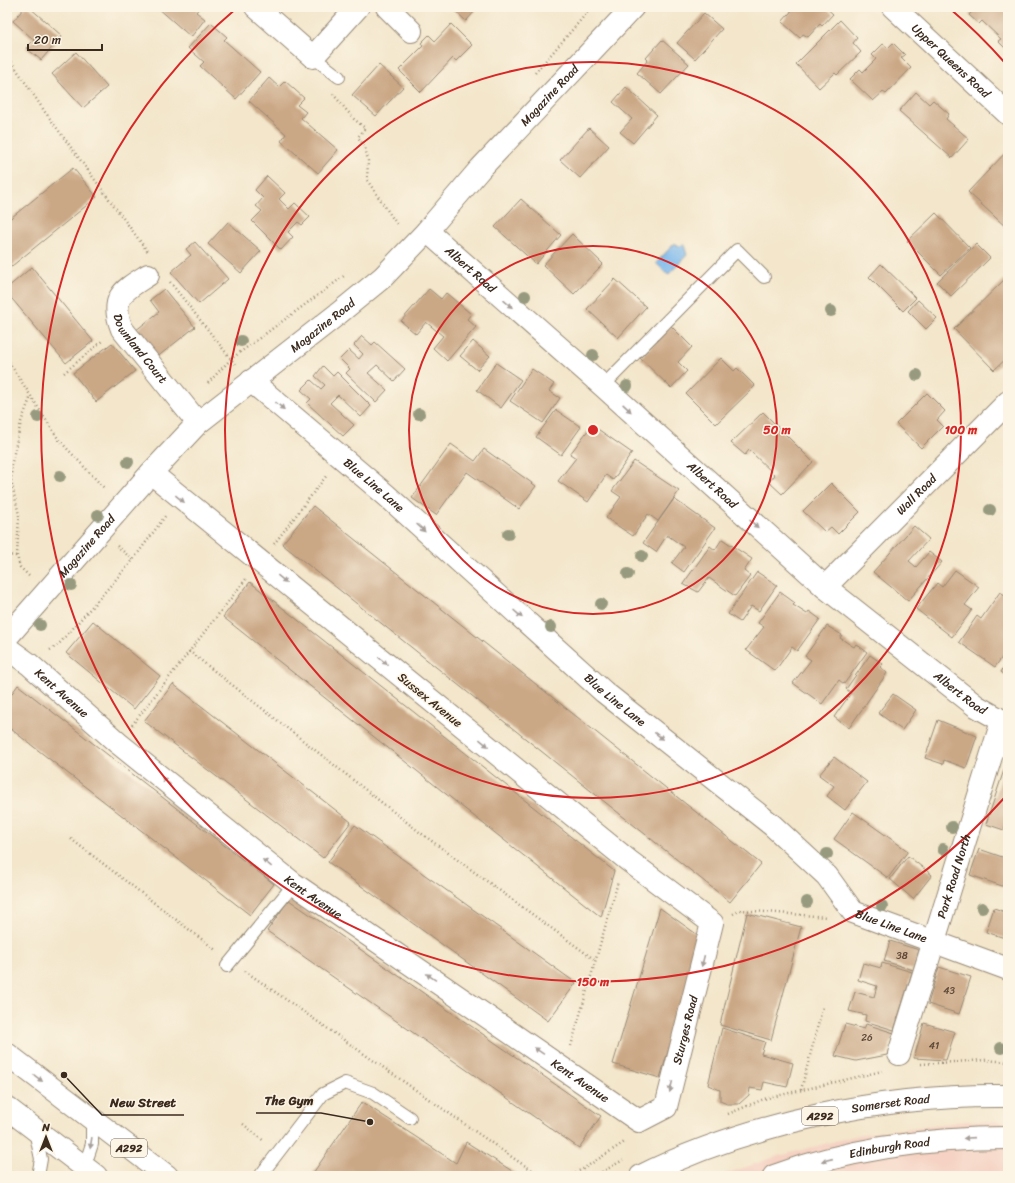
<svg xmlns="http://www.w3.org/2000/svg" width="1015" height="1183" font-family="Sriracha,sans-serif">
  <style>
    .built { fill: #f5d2c3 }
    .water { fill: #7ab8ed; stroke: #5a7186 }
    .building { fill: #caa785 }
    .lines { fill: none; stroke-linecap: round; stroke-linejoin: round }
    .service-casing { stroke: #978874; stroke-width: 14 }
    .minor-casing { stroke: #978874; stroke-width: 24 }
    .tertiary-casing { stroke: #978874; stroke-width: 24 }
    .primary-casing { stroke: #978874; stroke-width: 24 }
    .path { stroke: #978874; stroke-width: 2.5; stroke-dasharray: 1 3; stroke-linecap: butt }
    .service { stroke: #fff; stroke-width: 12 }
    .minor { stroke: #fff; stroke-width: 22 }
    .tertiary { stroke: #fff; stroke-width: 22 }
    .primary { stroke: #fff; stroke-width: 22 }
    .tree { fill: #989a7f }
    .oneway { fill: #a79f9a }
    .ring { fill: none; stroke: #d62828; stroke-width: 2 }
    .labels { text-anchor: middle; stroke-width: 3; stroke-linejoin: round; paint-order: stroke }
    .number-label { font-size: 10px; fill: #5f4938 }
    .shield { fill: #fcf5e5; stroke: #75675a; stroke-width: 1 }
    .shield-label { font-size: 11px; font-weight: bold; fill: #3b2a1e }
    .street-label { font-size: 12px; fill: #3b2a1e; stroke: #fcf5e5 }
    .centre { fill: #d62828; stroke: #fcf5e5; stroke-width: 2 }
    .ring-label { font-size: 12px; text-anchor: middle; font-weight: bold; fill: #d62828; stroke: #fcf5e5; stroke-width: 3; stroke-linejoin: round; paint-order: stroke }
    .leader { fill: none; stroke: #3b2a1e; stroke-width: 1.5 }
    .callout-dot { fill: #3b2a1e; stroke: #fcf5e5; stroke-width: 1.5 }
    .callout-label { font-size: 13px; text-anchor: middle; font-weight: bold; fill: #3b2a1e; stroke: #fcf5e5; stroke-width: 3; stroke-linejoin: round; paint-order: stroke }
  </style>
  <rect width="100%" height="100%" fill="#fcf5e5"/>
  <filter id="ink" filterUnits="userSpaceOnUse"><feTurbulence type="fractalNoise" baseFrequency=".025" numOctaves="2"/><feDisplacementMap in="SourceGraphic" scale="8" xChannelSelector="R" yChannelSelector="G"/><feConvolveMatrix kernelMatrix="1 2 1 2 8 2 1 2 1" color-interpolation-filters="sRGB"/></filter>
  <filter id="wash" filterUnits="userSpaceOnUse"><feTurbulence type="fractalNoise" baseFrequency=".012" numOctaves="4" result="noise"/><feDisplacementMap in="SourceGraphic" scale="16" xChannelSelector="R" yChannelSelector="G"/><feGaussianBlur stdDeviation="0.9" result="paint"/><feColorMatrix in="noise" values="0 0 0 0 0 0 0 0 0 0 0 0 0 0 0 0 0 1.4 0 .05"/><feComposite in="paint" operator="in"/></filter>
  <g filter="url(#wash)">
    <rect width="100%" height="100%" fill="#f3e6cb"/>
    <!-- built -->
    <path class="built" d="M966,1121L1008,1122V1176H719L772,1158L862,1134Z"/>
    <!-- water -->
    <path class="water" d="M675,243L678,246L684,245L687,255L668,275L656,263Z"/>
    <g id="blocks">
      <!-- building -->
      <g class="building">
        <path d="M25,7H29L62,36L41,60L26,48L34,40L13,21Z"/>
        <path d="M157,7H200L196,12L205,19L191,37Z"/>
        <path d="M289,7H301L295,13Z"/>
        <path d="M451,7H472L476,10L466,21Z"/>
        <path d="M795,7H825L833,14L822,26L820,24L808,37L803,34L800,38L782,22Z"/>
        <path d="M976,7H1008V51L998,41L1001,39L982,21L979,24L969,15Z"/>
        <path d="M704,13L722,29L695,59L677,43Z"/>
        <path d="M840,20L857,38L853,43L861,52L837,75L835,73L819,88L796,64Z"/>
        <path d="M211,23L227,37L224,40L260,72L236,99L200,66L204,62L188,48Z"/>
        <path d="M451,24L472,45L456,61L453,58L421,92L399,70L423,46L421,43L429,35L435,41Z"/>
        <path d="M662,40L689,64L661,94L637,73L648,60L646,58Z"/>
        <path d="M893,43L905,55L901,58L911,68L886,94L883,92L873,101L850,79L860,69L863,72L876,59L872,55L883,44L888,48Z"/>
        <path d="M76,52L107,87L83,108L52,74Z"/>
        <path d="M379,65L403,87L376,116L352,95Z"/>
        <path d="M269,78L279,87L285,81L304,98L297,105L306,112L301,118L338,150L318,173L281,141L286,134L249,101Z"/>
        <path d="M626,87L657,115L633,143L620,132L632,119L613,102Z"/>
        <path d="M916,92L929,104L933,100L949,114L946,119L969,139L952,158L899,111Z"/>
        <path d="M589,128L609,146L580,178L560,160Z"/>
        <path d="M1008,150V229L968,192Z"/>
        <path d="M73,168L97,197L7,270V221Z"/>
        <path d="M267,176L285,193L279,199L289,209L295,203L310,217L302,225L298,222L288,232L293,237L281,250L252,221L262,211L256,206L263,198L255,190Z"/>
        <path d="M521,199L561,235L536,264L495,227Z"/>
        <path d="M936,213L970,248L941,275L907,241Z"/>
        <path d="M228,222L261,251L241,273L208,244Z"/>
        <path d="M572,234L603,264L574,294L543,265Z"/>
        <path d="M195,242L228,279L199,304L171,272L191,255L186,249Z"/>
        <path d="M976,244L990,258L951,296L937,282Z"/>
        <path d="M881,264L916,298L903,311L869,277Z"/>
        <path d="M32,267L93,341L66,363L7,293V288Z"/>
        <path d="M1008,276V357L994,370L954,329Z"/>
        <path d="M615,279L646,307L618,338L587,309Z"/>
        <path d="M164,289L195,327L156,358L135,331L159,312L150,300Z"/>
        <path d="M429,289L441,299L446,293L471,314L467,319L476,327L447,361L433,348L443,336L426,322L416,334L401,321Z"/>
        <path d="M918,300L937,318L926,329L908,311Z"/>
        <path d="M671,326L692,347L678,362L687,371L671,388L640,358Z"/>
        <path d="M362,336L372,345L375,342L405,369L394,381L377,365L368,373L387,390L376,402L346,373L350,369L340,359L349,350L359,359L363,354L354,345Z"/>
        <path d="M473,341L490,356L477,370L460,356Z"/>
        <path d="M112,343L135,371L96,402L73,373Z"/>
        <path d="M721,358L734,371L737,368L755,386L716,424L686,394Z"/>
        <path d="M496,363L521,380L501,408L477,390Z"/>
        <path d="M323,366L333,376L337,372L371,406L361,417L338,395L330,403L354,425L343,436L307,403L311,399L301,390L311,380L321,389L325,385L315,376Z"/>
        <path d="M532,369L554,384L549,391L560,398L543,423L510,401Z"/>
        <path d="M927,393L945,411L937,420L943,426L921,448L896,424Z"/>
        <path d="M556,410L581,427L561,455L536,437Z"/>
        <path d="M763,412L813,462L782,494L769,482L775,475L749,450L745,455L731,443Z"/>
        <path d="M592,425L632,453L613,480L606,475L588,502L558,481L576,458L570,454Z"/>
        <path d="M451,444L475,461L484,449L536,486L519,509L467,472L436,515L412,498Z"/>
        <path d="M634,461L679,491L658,521L648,514L633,536L606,518L621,497L612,491Z"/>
        <path d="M831,483L860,512L838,534L831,527L825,532L803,511Z"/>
        <path d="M674,499L715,528L684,572L672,563L684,547L667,535L656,552L643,543Z"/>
        <path d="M313,506L761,864L730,902L282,544Z"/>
        <path d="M914,526L929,539L909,561L916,567L929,552L942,562L908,601L873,572Z"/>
        <path d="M722,539L752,559L744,571L750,576L735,596L709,578L698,592L683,584L710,546L715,550Z"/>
        <path d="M955,570L979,587L965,605L972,610L952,637L916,609L937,583L942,587Z"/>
        <path d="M757,572L777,585L759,611L751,606L740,622L728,614Z"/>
        <path d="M250,582L614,871L601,917L223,617Z"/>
        <path d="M780,592L795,603L793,605L807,614L809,611L820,619L797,651L792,647L775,671L746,650L764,627L758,623Z"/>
        <path d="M1000,592L1008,597V649L995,667L959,642L977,616L981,619Z"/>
        <path d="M93,621L160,676L134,709L66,653Z"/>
        <path d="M827,626L842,635L840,638L854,647L856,644L867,652L844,684L839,680L822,704L793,683L811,660L805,656Z"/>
        <path d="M870,655L883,664L880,667L887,673L849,728L834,717L851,693L846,689Z"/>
        <path d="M1008,660V677L1001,672Z"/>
        <path d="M173,684L351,822L323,858L144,721Z"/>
        <path d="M18,685L274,884L250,915L7,726V700Z"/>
        <path d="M893,694L916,710L902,730L878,713Z"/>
        <path d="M938,720L977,736L966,768L944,760L943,764L925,758Z"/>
        <path d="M834,757L867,782L845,810L827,796L834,786L819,775Z"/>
        <path d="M1006,764L1008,765V818L1004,830L986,824Z"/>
        <path d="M853,812L908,851L888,878L834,839Z"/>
        <path d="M355,825L576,983L548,1021L328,862Z"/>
        <path d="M979,849L1008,859V878L1005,887L970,875Z"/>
        <path d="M908,856L932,875L913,899L890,879Z"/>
        <path d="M289,900L601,1116L579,1148L267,931Z"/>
        <path d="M660,908L702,938L660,1078L613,1064Z"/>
        <path d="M994,908L1008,913V939L986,932Z"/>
        <path d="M747,913L801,927L771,1040L720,1025Z"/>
        <path d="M890,941L919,950L913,970L884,961Z"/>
        <path d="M863,963L881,968L882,963L912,972L894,1030L865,1021L866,1015L849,1011L855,992L874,997L877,986L858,980Z"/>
        <path d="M939,967L971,977L959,1014L928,1004Z"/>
        <path d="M924,1023L955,1032L946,1060L914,1058Z"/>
        <path d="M845,1024L864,1029L866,1024L894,1033L887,1055L856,1061L835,1056Z"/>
        <path d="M722,1028L765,1042L761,1054L793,1063L787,1087L764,1082L762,1090L750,1088L749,1095L739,1104H727L720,1101V1090L708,1085Z"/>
        <path d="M362,1102L456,1163L466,1142L520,1176H311Z"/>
      </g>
    </g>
  </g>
  <g filter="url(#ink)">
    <use href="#blocks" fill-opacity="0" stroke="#978874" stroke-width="1"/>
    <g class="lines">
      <defs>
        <g id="service">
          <path d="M313,57L339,77"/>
          <path d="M603,386L737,250L764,277"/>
          <path d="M227,966L294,884"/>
          <path d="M35,1131L41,1159L38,1176"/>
          <path d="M83,1171L92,1144V1119"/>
          <path d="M260,1176L323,1094L345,1083L373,1093L410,1118"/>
        </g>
        <g id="minor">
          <path d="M256,7L313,57L358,7"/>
          <path d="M387,7L411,31"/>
          <path id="s1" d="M893,7L1008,114"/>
          <path id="s2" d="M427,231L603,386L825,587L976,706L1008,724"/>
          <path id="s3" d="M148,275C124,290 109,297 122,329L198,423"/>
          <path id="s4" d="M251,381L386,495L604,692L772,825L827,876L853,912L1008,969"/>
          <path id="s5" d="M825,587L1008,402"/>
          <path id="s6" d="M7,648L29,664L118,743L294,884L639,1121L666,1107L712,923L629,861L151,473"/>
          <path id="s7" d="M899,1054L1002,721"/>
          <path id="s8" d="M774,1176C848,1149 930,1138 1008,1138"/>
        </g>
        <g id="tertiary">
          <path id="s9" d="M7,637L151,473L198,423L339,313L383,277L427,231L480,169L633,7"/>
        </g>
        <g id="primary">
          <path d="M7,1054L167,1176"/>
          <path d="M7,1108L96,1176"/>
          <path id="s10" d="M641,1176C750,1122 886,1094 1008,1096"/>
        </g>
      </defs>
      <!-- service casing -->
      <use href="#service" class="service-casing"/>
      <!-- minor casing -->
      <use href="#minor" class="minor-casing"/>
      <!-- tertiary casing -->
      <use href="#tertiary" class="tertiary-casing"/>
      <!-- primary casing -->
      <use href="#primary" class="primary-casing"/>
      <!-- path -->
      <g class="path">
        <path d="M7,55L45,112L148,252"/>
        <path d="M535,73L592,7"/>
        <path d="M333,94L354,119L365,128L358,137L365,147L368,161L367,180L398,226"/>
        <path d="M170,282L235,364"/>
        <path d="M7,359L59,440L105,489"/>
        <path d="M64,373L102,341"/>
        <path d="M208,383L231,359L344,276"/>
        <path d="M274,544L327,475"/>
        <path d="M117,546L133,560"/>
        <path d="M7,555L17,556"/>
        <path d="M29,576L20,567L17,556L19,515L11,480L12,462L21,422L31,396"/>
        <path d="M50,650L58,645L133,560L166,515"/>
        <path d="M189,651L418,831L595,960"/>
        <path d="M132,725L246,579"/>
        <path d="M71,839L217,951"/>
        <path d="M733,914L741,910L827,917"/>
        <path d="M245,971L519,1162L542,1176"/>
        <path d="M571,1046L618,882"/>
        <path d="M921,1064L985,1060L1008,1062"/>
        <path d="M801,1090L823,1006"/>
        <path d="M728,1114L764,1099L882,1071"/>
        <path d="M243,1124L264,1141"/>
        <path d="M568,1176L583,1169L626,1141"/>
        <path d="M595,1176L623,1160"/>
      </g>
      <!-- service -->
      <use href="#service" class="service"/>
      <!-- minor -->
      <use href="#minor" class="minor"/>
      <!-- tertiary -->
      <use href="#tertiary" class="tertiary"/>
      <!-- primary -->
      <use href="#primary" class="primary"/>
    </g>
    <!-- trees -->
    <g class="tree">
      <circle cx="525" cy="296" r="6"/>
      <circle cx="831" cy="311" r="6"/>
      <circle cx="241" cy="341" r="6"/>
      <circle cx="593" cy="355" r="6"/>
      <circle cx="917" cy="375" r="6"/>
      <circle cx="627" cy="386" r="6"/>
      <circle cx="419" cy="414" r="6"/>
      <circle cx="38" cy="417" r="6"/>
      <circle cx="128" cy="462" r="6"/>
      <circle cx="60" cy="476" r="6"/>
      <circle cx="990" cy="510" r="6"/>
      <circle cx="98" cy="515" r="6"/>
      <circle cx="508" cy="534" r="6"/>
      <circle cx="642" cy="556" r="6"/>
      <circle cx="628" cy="574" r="6"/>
      <circle cx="71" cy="585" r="6"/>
      <circle cx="601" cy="604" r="6"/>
      <circle cx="40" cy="625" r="6"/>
      <circle cx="551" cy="627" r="6"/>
      <circle cx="952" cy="827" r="6"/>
      <circle cx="943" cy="849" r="6"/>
      <circle cx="827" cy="854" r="6"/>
      <circle cx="807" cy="902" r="6"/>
      <circle cx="882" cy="906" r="6"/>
      <circle cx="982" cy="908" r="6"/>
      <circle cx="1001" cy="1048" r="6"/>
    </g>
    <!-- one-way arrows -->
    <defs><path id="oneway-solid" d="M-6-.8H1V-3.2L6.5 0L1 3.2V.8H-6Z"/></defs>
    <g class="oneway">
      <use href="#oneway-solid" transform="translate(508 304) rotate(41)"/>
      <use href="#oneway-solid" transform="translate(280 406) rotate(40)"/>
      <use href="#oneway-solid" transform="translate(627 408) rotate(43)"/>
      <use href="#oneway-solid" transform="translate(180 499) rotate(39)"/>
      <use href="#oneway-solid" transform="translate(754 524) rotate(42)"/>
      <use href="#oneway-solid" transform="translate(421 528) rotate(43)"/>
      <use href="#oneway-solid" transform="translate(282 579) rotate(39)"/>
      <use href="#oneway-solid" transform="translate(518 614) rotate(42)"/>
      <use href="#oneway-solid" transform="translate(383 661) rotate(39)"/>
      <use href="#oneway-solid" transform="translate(659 736) rotate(38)"/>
      <use href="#oneway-solid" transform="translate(484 743) rotate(39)"/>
      <use href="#oneway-solid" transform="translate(166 781) rotate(-141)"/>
      <use href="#oneway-solid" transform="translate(267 863) rotate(-141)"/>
      <use href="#oneway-solid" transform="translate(703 961) rotate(104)"/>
      <use href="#oneway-solid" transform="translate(431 977) rotate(-146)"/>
      <use href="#oneway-solid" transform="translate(539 1051) rotate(-146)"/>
      <use href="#oneway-solid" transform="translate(38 1078) rotate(37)"/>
      <use href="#oneway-solid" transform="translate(671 1087) rotate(104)"/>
      <use href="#oneway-solid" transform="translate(969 1138) rotate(176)"/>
      <use href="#oneway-solid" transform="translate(91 1143) rotate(99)"/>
      <use href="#oneway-solid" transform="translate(827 1160) rotate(167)"/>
    </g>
  </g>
  <!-- distance rings -->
  <g class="ring">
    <circle cx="593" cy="430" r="184"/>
    <circle cx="593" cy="430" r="368"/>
    <path d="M1006 796A552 552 0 1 1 238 7M948 7A552 552 0 0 1 1006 64"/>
  </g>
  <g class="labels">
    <!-- number labels -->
    <g class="number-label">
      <text x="902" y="959">38</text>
      <text x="949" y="994">43</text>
      <text x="867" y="1041">26</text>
      <text x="934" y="1049">41</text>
    </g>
    <!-- shield labels -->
    <g class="shield">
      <rect x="802" y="1107" width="36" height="18" rx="3"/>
      <rect x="111" y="1139" width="36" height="18" rx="3"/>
    </g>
    <g class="shield-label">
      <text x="820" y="1120">A292</text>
      <text x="129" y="1152">A292</text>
    </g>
    <!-- street labels -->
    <g class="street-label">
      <text dy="4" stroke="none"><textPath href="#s1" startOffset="79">Upper Queens Road</textPath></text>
      <text dy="4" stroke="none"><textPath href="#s9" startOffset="769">Magazine Road</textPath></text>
      <text dy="4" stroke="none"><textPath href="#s2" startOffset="58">Albert Road</textPath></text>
      <text dy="4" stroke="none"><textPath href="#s9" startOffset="445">Magazine Road</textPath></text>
      <text dy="4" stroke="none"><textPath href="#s3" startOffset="95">Downland Court</textPath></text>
      <text dy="4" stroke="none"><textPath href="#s4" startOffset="161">Blue Line Lane</textPath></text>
      <text dy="4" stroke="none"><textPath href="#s2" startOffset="382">Albert Road</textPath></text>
      <text dy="4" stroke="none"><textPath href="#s5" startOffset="130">Wall Road</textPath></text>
      <text dy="4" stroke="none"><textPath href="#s9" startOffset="121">Magazine Road</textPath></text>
      <text dy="4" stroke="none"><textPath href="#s2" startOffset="706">Albert Road</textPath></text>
      <text dy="4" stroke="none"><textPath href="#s6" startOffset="71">Kent Avenue</textPath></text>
      <text transform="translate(430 700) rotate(39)" y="4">Sussex Avenue</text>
      <text dy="4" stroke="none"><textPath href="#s4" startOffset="484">Blue Line Lane</textPath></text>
      <text dy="4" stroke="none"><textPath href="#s7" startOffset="186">Park Road North</textPath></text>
      <text dy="4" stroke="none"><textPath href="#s6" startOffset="395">Kent Avenue</textPath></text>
      <text dy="4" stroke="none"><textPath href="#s4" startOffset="845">Blue Line Lane</textPath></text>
      <text dy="4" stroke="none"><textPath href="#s6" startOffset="900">Sturges Road</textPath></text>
      <text dy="4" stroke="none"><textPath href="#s6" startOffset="719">Kent Avenue</textPath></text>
      <text dy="4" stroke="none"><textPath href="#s10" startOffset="261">Somerset Road</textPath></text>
      <text dy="4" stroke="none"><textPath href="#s8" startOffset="119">Edinburgh Road</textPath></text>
    </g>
  </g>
  <circle cx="593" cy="430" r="6" class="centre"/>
  <g class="ring-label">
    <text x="777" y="434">50 m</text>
    <text x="961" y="434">100 m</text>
    <text x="593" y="986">150 m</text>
  </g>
  <!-- callouts -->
  <path class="leader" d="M370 1122L321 1113H256M64 1075L102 1115H184"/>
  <g class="callout-dot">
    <circle cx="370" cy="1122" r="4"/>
    <circle cx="64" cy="1075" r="4"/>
  </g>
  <g class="callout-label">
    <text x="289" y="1105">The Gym</text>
    <text x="143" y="1107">New Street</text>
  </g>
  <!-- margin -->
  <rect width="1015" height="1183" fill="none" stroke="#fcf5e5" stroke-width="24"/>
  <!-- north arrow -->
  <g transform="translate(46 1137)" stroke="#fcf5e5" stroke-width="3" paint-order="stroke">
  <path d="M0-3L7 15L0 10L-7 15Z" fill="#3b2a1e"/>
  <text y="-6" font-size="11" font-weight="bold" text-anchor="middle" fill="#3b2a1e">N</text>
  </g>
  <!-- scale -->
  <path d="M28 44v6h74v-6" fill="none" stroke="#3b2a1e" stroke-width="2"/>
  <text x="34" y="44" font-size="12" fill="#3b2a1e" stroke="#fcf5e5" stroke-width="3" paint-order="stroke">20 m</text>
</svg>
